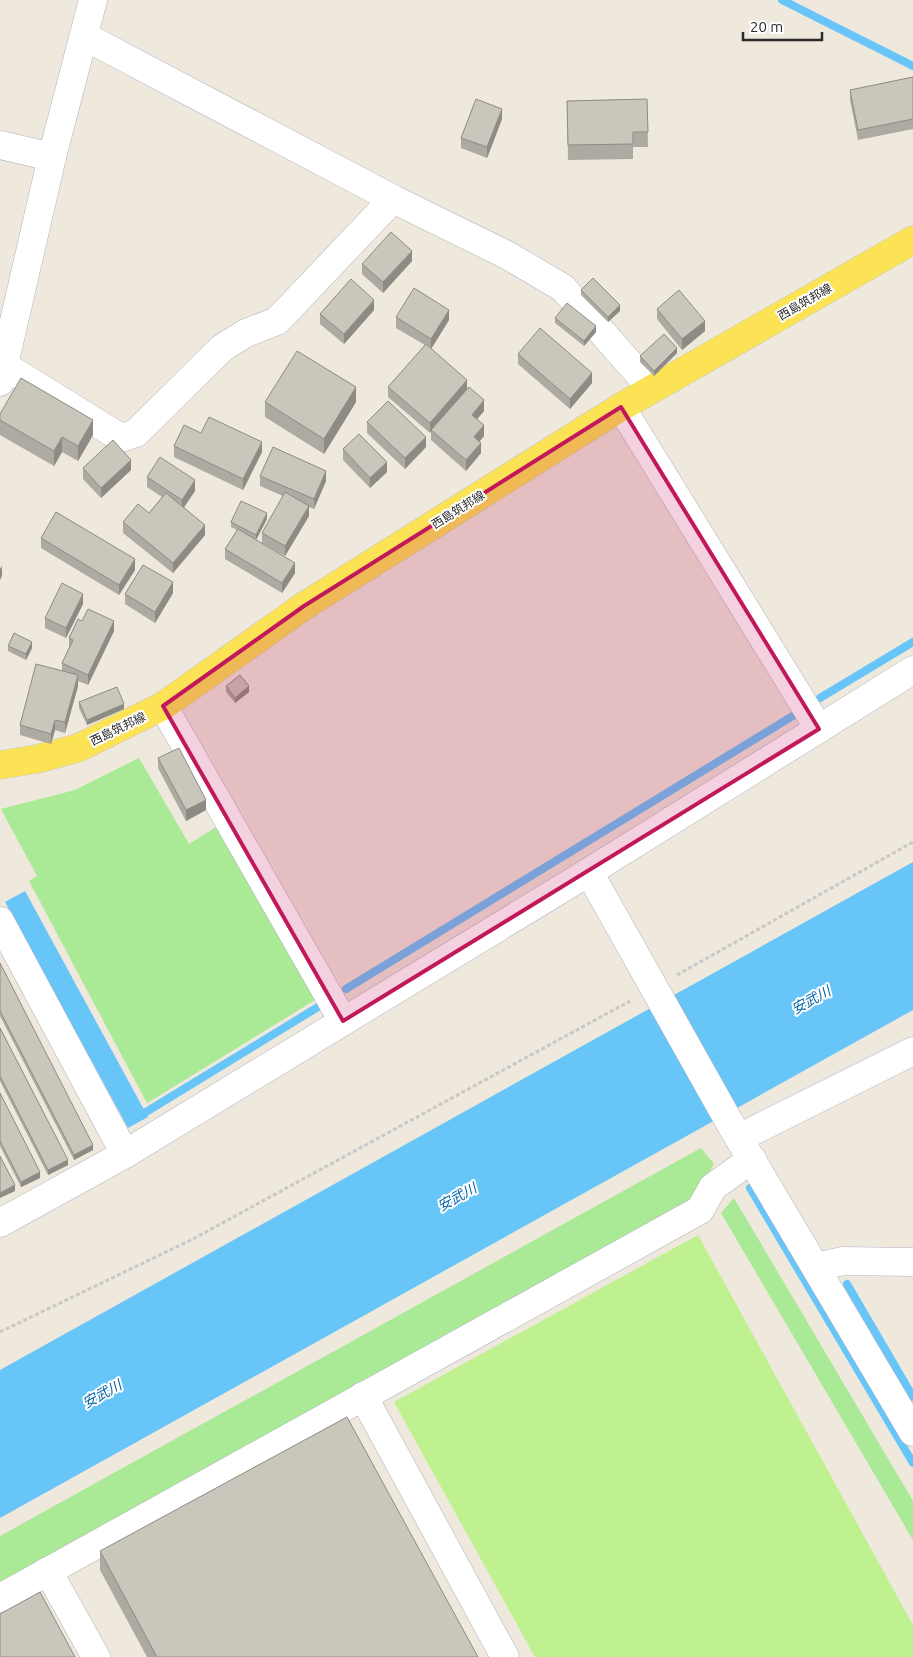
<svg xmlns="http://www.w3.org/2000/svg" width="913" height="1657" font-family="Ubuntu,'Noto Sans JP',sans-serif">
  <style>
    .green { fill: #aae995 }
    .pitch { fill: #bff190 }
    .water { fill: #68c5f8 }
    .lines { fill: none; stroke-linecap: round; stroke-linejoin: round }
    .stream { stroke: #68c5f8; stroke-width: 8 }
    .minor-casing { stroke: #b1b2c0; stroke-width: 29 }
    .major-casing { stroke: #c8c8c8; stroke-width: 29 }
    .path { stroke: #c8c8c8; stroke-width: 3; stroke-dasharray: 4 2.5; stroke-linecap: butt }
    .minor { stroke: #fff; stroke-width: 28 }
    .major { stroke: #fbe355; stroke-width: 28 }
    .wall { fill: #adaaa1 }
    .shaded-wall { fill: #8d8b83 }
    .building { fill: #c9c6bb; stroke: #8d8b83 }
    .marked { fill: #c2185b; fill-opacity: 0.2; stroke: #c2185b; stroke-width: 4; stroke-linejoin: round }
    .labels { text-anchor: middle; stroke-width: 4; stroke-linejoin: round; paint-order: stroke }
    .street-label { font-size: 12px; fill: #2b2b2b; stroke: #fff }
    .water-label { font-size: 14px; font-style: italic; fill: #0361a8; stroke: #fff }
  </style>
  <rect width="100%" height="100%" fill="#eee8dd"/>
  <!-- green -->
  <g class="green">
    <path d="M139,758L189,844L216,827L315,1000L147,1103L29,881L37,876L1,809L75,790Z"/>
    <path d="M701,1148L714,1164L693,1200L0,1583V1536Z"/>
    <path d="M734,1198L913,1501V1540L721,1213Z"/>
  </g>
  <!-- pitch -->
  <path class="pitch" d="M698,1235L913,1625V1657H535L394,1402Z"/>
  <!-- water -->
  <g class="water">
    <path d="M913,862V1010L0,1518V1370Z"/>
    <path d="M25,891L148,1117L128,1128L5,902Z"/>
  </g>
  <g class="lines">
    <!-- stream -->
    <g class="stream">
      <path d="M782,0L913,66"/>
      <path d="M820,698L913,642"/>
      <path d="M346,989L796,714"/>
      <path d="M146,1112L318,1007"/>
      <path d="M750,1188L913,1463"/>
      <path d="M847,1284L913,1397"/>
    </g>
    <defs>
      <g id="minor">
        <path d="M84,36L393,199L507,255L563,288L652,389"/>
        <path d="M0,145L52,157"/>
        <path d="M5,366L121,438L136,433L222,348L246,333L277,321L393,199"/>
        <path d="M0,382L52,157L93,0"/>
        <path d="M621,407L819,729"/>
        <path d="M163,706L343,1021"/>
        <path d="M589,872L731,1125L913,1432"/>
        <path d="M0,921L125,1154"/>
        <path d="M739,1138L913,1051"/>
        <path d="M0,1223L125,1154L589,872L913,670"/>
        <path d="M816,1267L843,1261L913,1262"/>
        <path d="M363,1396L505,1657"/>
        <path d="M48,1571L96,1657"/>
        <path d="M0,1598L700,1210L713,1187L752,1159"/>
      </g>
      <path id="major" d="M0,765L37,759L78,748L163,706L304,606L621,407L913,240"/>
    </defs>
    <!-- minor casing -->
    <use href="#minor" class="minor-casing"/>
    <!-- major casing -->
    <use href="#major" class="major-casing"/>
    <!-- path -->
    <g class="path">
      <path d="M677,975L913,842"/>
      <path d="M0,1332L193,1239L630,1001"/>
    </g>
    <!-- minor -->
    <use href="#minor" class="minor"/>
    <!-- major -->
    <use href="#major" class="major"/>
  </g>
  <!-- wall -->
  <g class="wall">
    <path d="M913,77V129L858,140L850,100V90Z"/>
    <path d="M647,99L648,147H633V159L568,160L567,101Z"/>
    <path d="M502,119L487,158L461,148V138Z"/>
    <path d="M412,261L383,293L362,274V264Z"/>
    <path d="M581,290L620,311L608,322L581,295Z"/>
    <path d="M657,309L705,331L682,350L657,319Z"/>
    <path d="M374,310L344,344L320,324V314Z"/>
    <path d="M396,317L449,320L431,349L467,389L484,411L477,419L484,436L479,442L481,453L466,471L431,440V431L430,433L388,397V387L425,345L396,328Z"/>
    <path d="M555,318L596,332L584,346L555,323Z"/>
    <path d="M677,353L654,376L640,362V356Z"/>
    <path d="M518,354L592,383L570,409L518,364Z"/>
    <path d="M265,402H356L324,454L265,417Z"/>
    <path d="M0,414L93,435L78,461L62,452L54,466L0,435Z"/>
    <path d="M367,422L426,447L405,469L367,433Z"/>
    <path d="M201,433L262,452L243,490L174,457V446Z"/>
    <path d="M343,449L387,472L370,488L343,460Z"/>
    <path d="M83,468L131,470L101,498L83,479Z"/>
    <path d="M260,476L326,481L314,509L309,507V516L285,556L262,543V533L283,496L260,486Z"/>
    <path d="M147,477L195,491L184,507L205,535L173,573L123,533V522L149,513L162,497L147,487Z"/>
    <path d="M267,519L256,540L295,573L282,593L225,559V549L237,530L231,527V522Z"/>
    <path d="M41,538L135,570L119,595L41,548Z"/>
    <path d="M173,593L155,623L125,604V594Z"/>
    <path d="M83,604L66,638L45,628V618Z"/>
    <path d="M114,631L88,685L78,681V686L65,733L55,730L51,744L20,735V725L62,671V663L69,648V638Z"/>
    <path d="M8,646L32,648L26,660L8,651Z"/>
    <path d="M226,686L249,692L235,703L226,692Z"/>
    <path d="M79,702L124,709L87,725L79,708Z"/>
    <path d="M158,758L206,810L186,821L158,768Z"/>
    <path d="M0,963L93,1150L74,1160L0,1016Z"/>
    <path d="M0,1028L68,1165L48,1175L0,1081Z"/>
    <path d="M0,1093L40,1178L21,1187L0,1146Z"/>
    <path d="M100,1551L478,1657H147L100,1570Z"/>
  </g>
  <!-- shaded-wall -->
  <g class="shaded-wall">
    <path d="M502,109V119L487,158V147Z"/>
    <path d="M412,251V261L383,293V282Z"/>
    <path d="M374,300V310L344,344V334Z"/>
    <path d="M620,305V311L608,322V317Z"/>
    <path d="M449,310V320L431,349V339Z"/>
    <path d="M705,321V331L682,350V339Z"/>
    <path d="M596,326V332L584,346V341Z"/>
    <path d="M677,348V353L654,376V371Z"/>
    <path d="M592,373V383L570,409V399Z"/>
    <path d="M467,380V390L430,433V423Z"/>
    <path d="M356,387V402L324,454V439Z"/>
    <path d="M484,400V411L472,425V415Z"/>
    <path d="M93,420V435L78,461V446Z"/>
    <path d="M484,425V436L474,448V437Z"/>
    <path d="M62,437V452L54,466V451Z"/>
    <path d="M426,437V447L405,469V458Z"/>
    <path d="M262,442V452L243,490V479Z"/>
    <path d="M481,443V453L466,471V460Z"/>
    <path d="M131,460V470L101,498V488Z"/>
    <path d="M387,462V472L370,488V478Z"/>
    <path d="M326,471V481L314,509V499Z"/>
    <path d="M195,480V491L182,510V500Z"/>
    <path d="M309,506V516L285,556V546Z"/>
    <path d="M267,513V519L256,540V535Z"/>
    <path d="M205,525V535L173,573V563Z"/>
    <path d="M135,559V570L119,595V585Z"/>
    <path d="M295,563V573L282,593V583Z"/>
    <path d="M2,566V576L0,580V569Z"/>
    <path d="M173,582V593L155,623V612Z"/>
    <path d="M83,594V604L66,638V628Z"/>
    <path d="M114,621V631L88,685V675Z"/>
    <path d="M32,642V648L26,660V654Z"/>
    <path d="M78,675V686L65,733V722Z"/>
    <path d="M249,686V692L235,703V698Z"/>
    <path d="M124,704V709L87,725V720Z"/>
    <path d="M55,720V730L51,744V734Z"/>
    <path d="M206,800V810L186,821V810Z"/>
    <path d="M93,1145V1150L74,1160V1155Z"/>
    <path d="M68,1160V1165L48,1175V1170Z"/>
    <path d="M40,1172V1178L21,1187V1182Z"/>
    <path d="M15,1185V1191L0,1198V1193Z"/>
  </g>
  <!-- building -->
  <g class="building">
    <path d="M913,77V119L858,130L850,90Z"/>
    <path d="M476,99L502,109L487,147L461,138Z"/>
    <path d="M647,99L648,132H633V144L568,145L567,101Z"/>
    <path d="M391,232L412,251L383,282L362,264Z"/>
    <path d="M593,278L620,305L608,317L581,290Z"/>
    <path d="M351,279L374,300L344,334L320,314Z"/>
    <path d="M414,288L449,310L431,339L396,317Z"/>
    <path d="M679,290L705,321L682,339L657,309Z"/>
    <path d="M567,303L596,326L584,341L555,318Z"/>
    <path d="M540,328L592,373L570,399L518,354Z"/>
    <path d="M664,334L677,348L654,371L640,356Z"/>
    <path d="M426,344L467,380L430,423L388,387Z"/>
    <path d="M297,351L356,387L324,439L265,402Z"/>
    <path d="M21,378L93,420L78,446L62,437L54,451L0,420V414Z"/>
    <path d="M469,387L484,400L472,415L484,425L474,437L481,443L466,460L431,430Z"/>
    <path d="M388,401L426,437L405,458L367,422Z"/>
    <path d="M209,417L262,442L243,479L174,446L184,425L201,433Z"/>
    <path d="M359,434L387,462L370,478L343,449Z"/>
    <path d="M113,440L131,460L101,488L83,468Z"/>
    <path d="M273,447L326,471L314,499L260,476Z"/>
    <path d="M160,457L195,480L182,500L147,477Z"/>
    <path d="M285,492L309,506L285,546L262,533Z"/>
    <path d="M166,493L205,525L173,563L123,522L138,504L149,513Z"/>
    <path d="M241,501L267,513L256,535L231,522Z"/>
    <path d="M56,512L135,559L119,585L41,538Z"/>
    <path d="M238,529L295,563L282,583L225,549Z"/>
    <path d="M143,565L173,582L155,612L125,594Z"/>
    <path d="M62,583L83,594L66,628L45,618Z"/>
    <path d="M88,609L114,621L88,675L62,663L73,640L69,638L78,619L82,621Z"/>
    <path d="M14,633L32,642L26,654L8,646Z"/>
    <path d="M36,664L78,675L65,722L55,720L51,734L20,725Z"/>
    <path d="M240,675L249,686L235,698L226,686Z"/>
    <path d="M117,687L124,704L87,720L79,702Z"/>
    <path d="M179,748L206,800L186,810L158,758Z"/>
    <path d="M0,963L93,1145L74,1155L0,1011Z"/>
    <path d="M0,1028L68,1160L48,1170L0,1076Z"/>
    <path d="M0,1093L40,1172L21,1182L0,1141Z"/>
    <path d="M0,1156L15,1185L0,1193Z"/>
    <path d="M347,1417L478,1657H157L100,1551Z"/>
    <path d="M40,1592L75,1657H0V1614Z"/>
  </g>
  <!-- marked area -->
  <path class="marked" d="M621,407L819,729L343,1021L163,706L304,606Z"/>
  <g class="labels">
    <!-- street labels -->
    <g class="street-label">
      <text transform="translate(805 302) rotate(-30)" y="4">西島筑邦線</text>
      <text transform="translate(458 510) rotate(-32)" y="4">西島筑邦線</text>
      <text transform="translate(118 729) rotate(-26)" y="4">西島筑邦線</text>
    </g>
    <!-- water labels -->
    <g class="water-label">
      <text transform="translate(811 1000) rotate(-29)" y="5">安武川</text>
      <text transform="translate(457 1197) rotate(-29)" y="5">安武川</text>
      <text transform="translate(102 1394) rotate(-29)" y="5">安武川</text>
    </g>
  </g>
  <!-- scale -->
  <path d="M743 32v8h79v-8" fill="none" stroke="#2b2b2b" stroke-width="2.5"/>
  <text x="750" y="32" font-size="15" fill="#2b2b2b" stroke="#ffffff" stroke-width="4" paint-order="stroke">20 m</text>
</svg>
